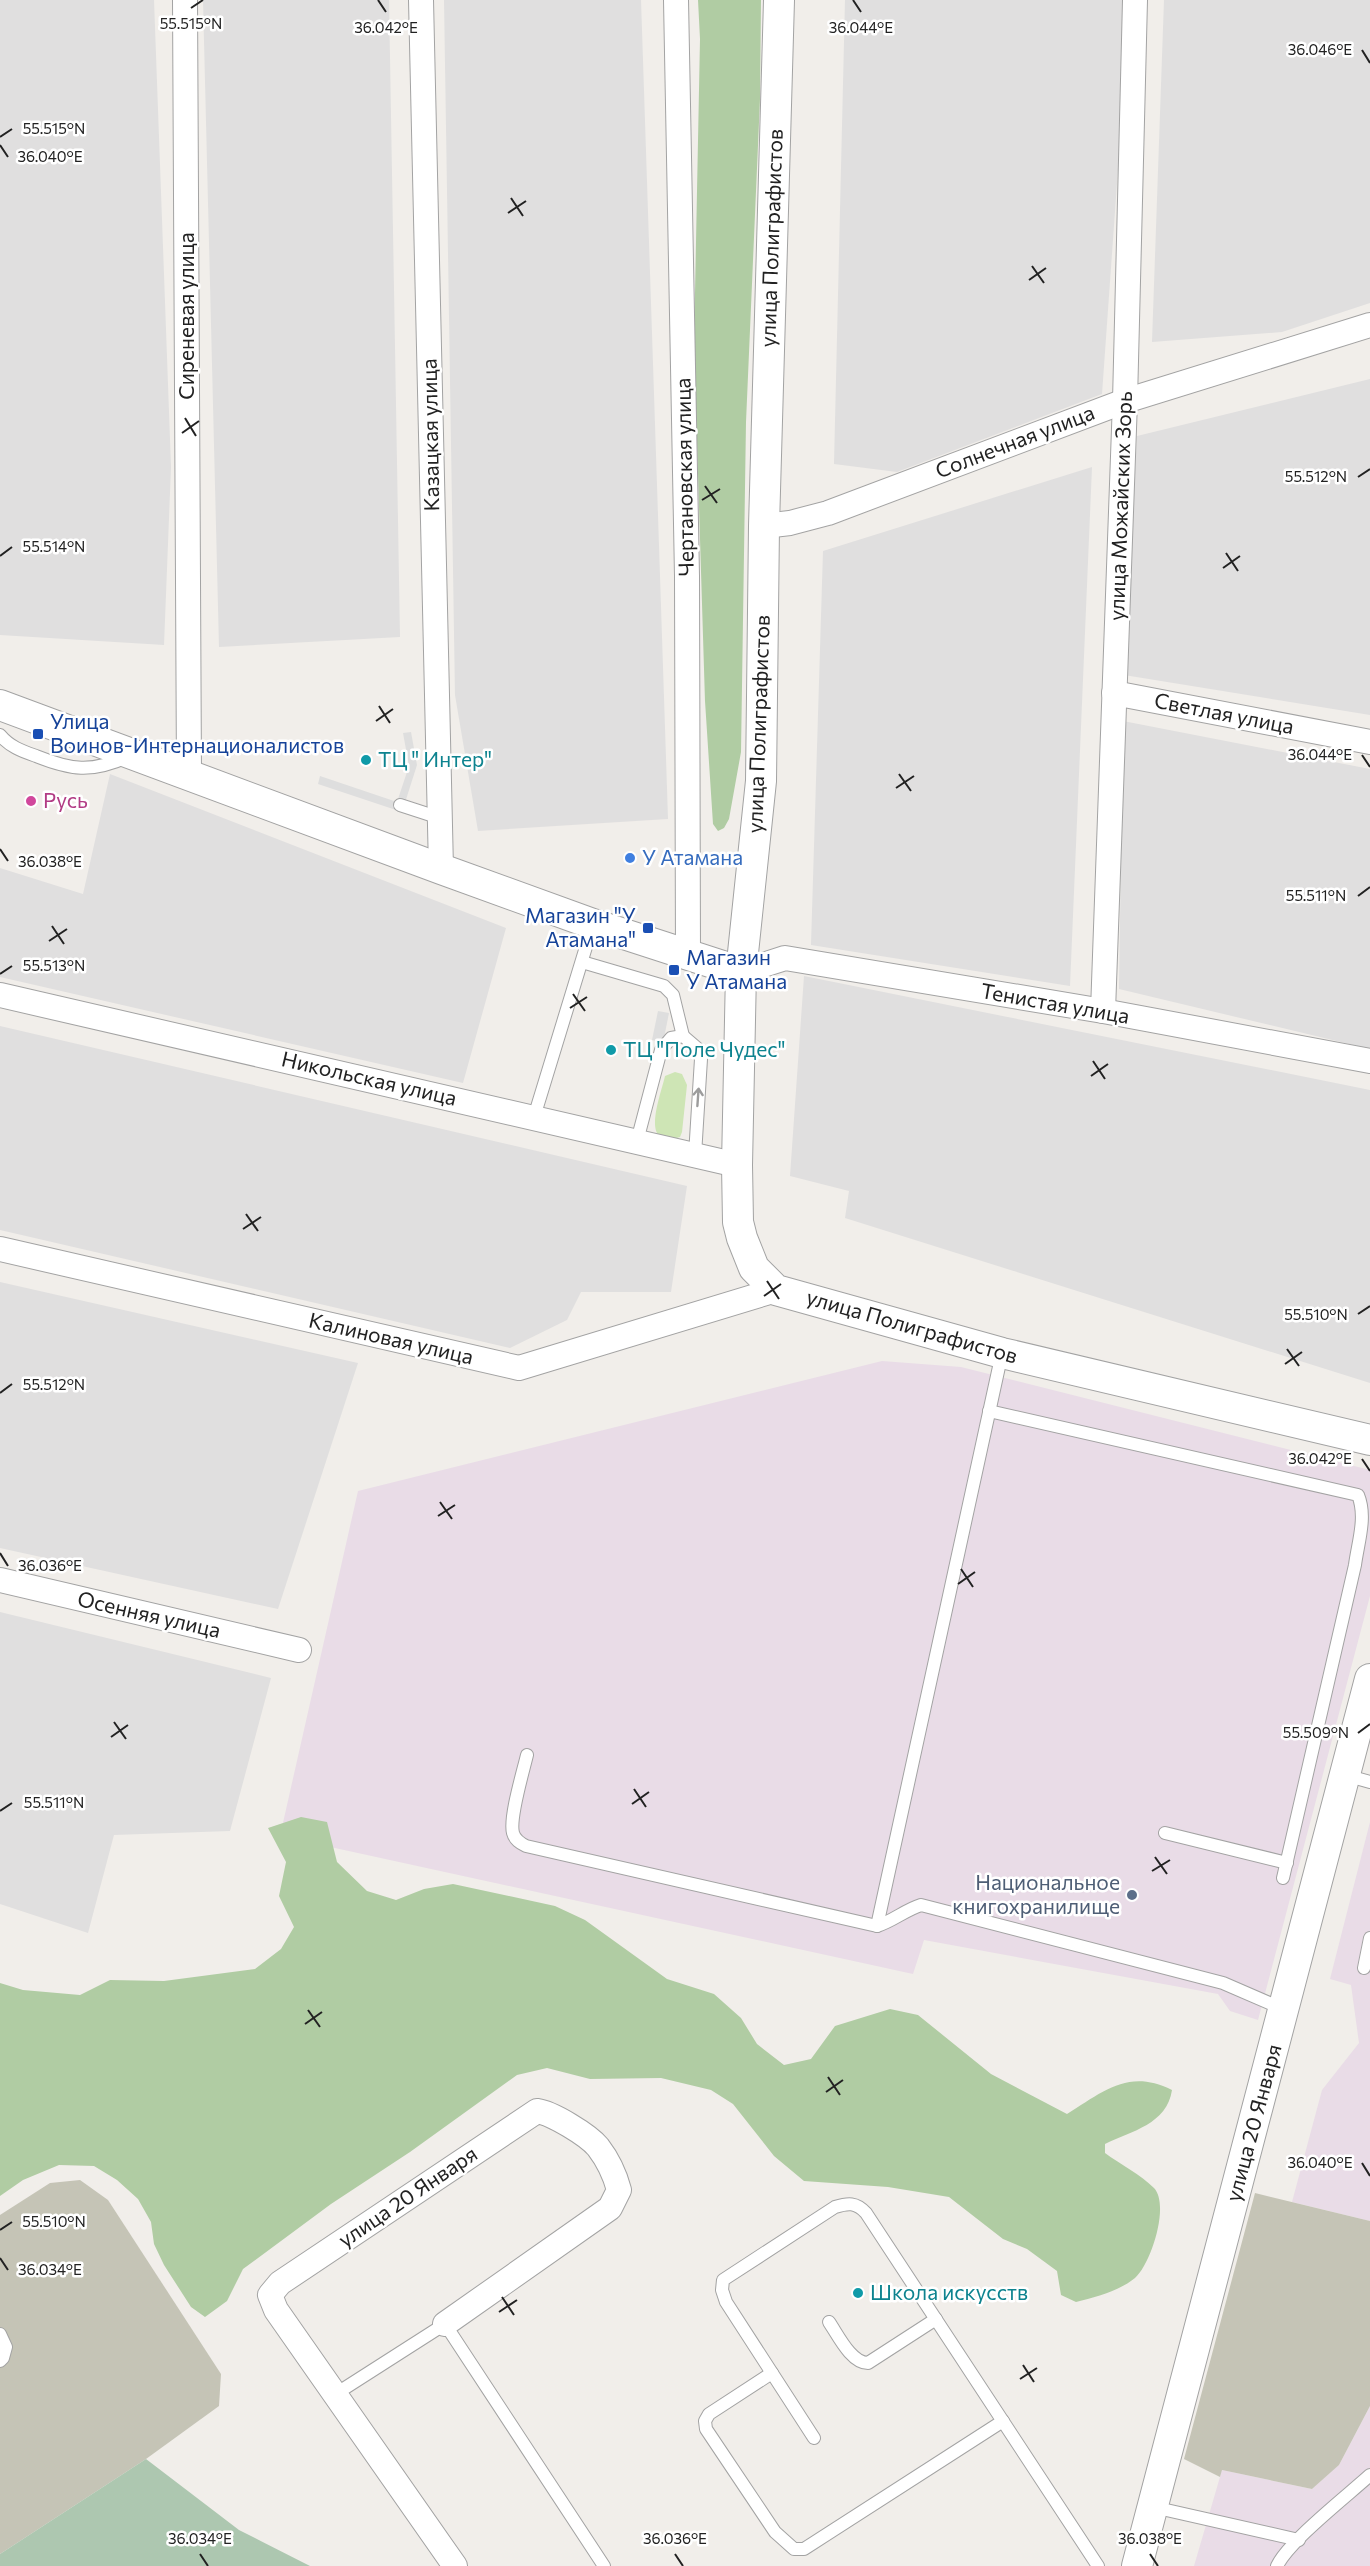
<svg xmlns="http://www.w3.org/2000/svg" width="1370" height="2566" font-family="Commissioner,sans-serif">
  <style>
    .residential { fill: #e0dfdf }
    .industrial { fill: #e9dce7 }
    .construction { fill: #c5c4b6 }
    .grass { fill: #cee5b5 }
    .forest { fill: #b0cca3 }
    .cemetery { fill: #adc7b0 }
    .parking { fill: #dedede }
    .lines { fill: none; stroke-linecap: round; stroke-linejoin: round }
    .service-casing { stroke: #a3a3a3; stroke-width: 14 }
    .minor-casing { stroke: #a3a3a3; stroke-width: 26 }
    .tertiary-casing { stroke: #a3a3a3; stroke-width: 32 }
    .service { stroke: #fff; stroke-width: 12 }
    .minor { stroke: #fff; stroke-width: 24 }
    .tertiary { stroke: #fff; stroke-width: 30 }
    .oneway { stroke: #9c9c9c }
    .ticks { fill: none; stroke: #222; stroke-width: 2 }
    .transit-dot { fill: #1a4fb4; stroke: #fff; stroke-width: 2 }
    .culture-dot { fill: #0f9aa8; stroke: #fff; stroke-width: 2 }
    .hotel-dot { fill: #d1479c; stroke: #fff; stroke-width: 2 }
    .shop-dot { fill: #3f7fe0; stroke: #fff; stroke-width: 2 }
    .service-dot { fill: #5c6f8a; stroke: #fff; stroke-width: 2 }
    .labels { text-anchor: middle; stroke-width: 5; stroke-linejoin: round; paint-order: stroke }
    .street-label { font-size: 21px; fill: #222; stroke: #fff }
    .transit-label { font-size: 21px; fill: #164399; stroke: #fff; text-anchor: start }
    .culture-label { font-size: 21px; fill: #0d838f; stroke: #fff; text-anchor: start }
    .hotel-label { font-size: 21px; fill: #b23c85; stroke: #fff; text-anchor: start }
    .shop-label { font-size: 21px; fill: #366cbe; stroke: #fff; text-anchor: start }
    .service-label { font-size: 21px; fill: #4e5e75; stroke: #fff; text-anchor: end }
    .ticks-label { font-size: 15px; text-anchor: middle; fill: #222; stroke: #fff; stroke-width: 5; stroke-linejoin: round; paint-order: stroke }
  </style>
  <rect width="100%" height="100%" fill="#f1eeea"/>
  <!-- residential -->
  <g class="residential">
    <path d="M0,0H154L171,467L164,645L0,635Z"/>
    <path d="M203,0H389L400,637L219,647Z"/>
    <path d="M444,0H641L668,819L478,831L455,695Z"/>
    <path d="M845,0H1123L1122,113L1102,394L897,472L834,464Z"/>
    <path d="M1164,0H1370V303L1282,332L1152,342Z"/>
    <path d="M1370,379V715L1124,675L1137,436Z"/>
    <path d="M1092,467L1070,986L811,945L823,551Z"/>
    <path d="M1123,721L1370,769V1049L1119,989Z"/>
    <path d="M110,774L506,928L463,1083L0,977V868L83,894Z"/>
    <path d="M804,976L1370,1090V1383L845,1218L849,1191L790,1176Z"/>
    <path d="M0,1026L687,1186L671,1292H581L567,1320L510,1348L0,1230Z"/>
    <path d="M0,1282L358,1363L278,1609L0,1548Z"/>
    <path d="M0,1612L271,1678L230,1831L114,1835L88,1933L0,1904Z"/>
  </g>
  <!-- industrial -->
  <g class="industrial">
    <path d="M882,1361L961,1367L1370,1470V1596L1258,2020L1230,2011L1218,1994L924,1940L913,1974L280,1836L358,1491Z"/>
    <path d="M1370,1822V2221L1292,2202L1322,2090L1359,2043L1351,1985L1330,1979Z"/>
    <path d="M1370,2406V2566H1194L1222,2470L1312,2489L1339,2465Z"/>
  </g>
  <!-- construction -->
  <g class="construction">
    <path d="M80,2180L108,2200L221,2374L219,2406L146,2459L0,2554V2215L50,2183Z"/>
    <path d="M1255,2193L1370,2221V2406L1339,2465L1312,2489L1222,2470L1220,2477L1184,2459Z"/>
  </g>
  <!-- grass -->
  <path class="grass" d="M675,1072L682,1074L687,1085L682,1132L680,1137C638,1151 661,1095 665,1076Z"/>
  <!-- forest -->
  <g class="forest">
    <path d="M698,0H761L760,99L746,422L741,752L729,819L724,828L718,831L713,824L705,701L694,344L700,39Z"/>
    <path d="M301,1817L327,1822L337,1862L367,1891L396,1900L424,1889L453,1884L555,1906L585,1920L667,1979L714,1994L741,2018L757,2044L784,2065L811,2059L835,2026L890,2009L918,2015L991,2074L1067,2114C1103,2092 1128,2068 1172,2090C1167,2124 1132,2131 1105,2144V2153C1120,2164 1141,2175 1154,2188C1170,2205 1151,2264 1135,2278C1119,2291 1096,2297 1076,2302L1061,2295L1057,2271L1027,2249L1003,2239L949,2197L888,2187L804,2181L774,2156L733,2104L711,2090L661,2078L590,2079L547,2068L517,2075L410,2152L331,2204L243,2269L227,2301L205,2317L191,2307L164,2265L154,2244L151,2222L138,2199L117,2180L94,2166L59,2165L23,2180L0,2196V1983L23,1990L80,1995L110,1980L164,1981L255,1969L281,1949L294,1927L279,1896L286,1862L268,1828Z"/>
  </g>
  <!-- cemetery -->
  <path class="cemetery" d="M146,2459L239,2530L310,2566H0V2554Z"/>
  <!-- parking -->
  <g class="parking">
    <path d="M411,732L417,765L402,812L318,784L320,776L397,802L409,766L403,733Z"/>
    <path d="M658,1011L669,1013L663,1043L652,1040Z"/>
  </g>
  <g class="lines">
    <defs>
      <g id="service">
        <path d="M0,735C10,747 22,751 36,756C71,770 91,773 127,757"/>
        <path d="M400,805L440,818"/>
        <path d="M582,962L664,986L673,995L683,1036"/>
        <path d="M534,1117L593,924"/>
        <path d="M637,1141L661,1050L671,1038L683,1036L697,1048L701,1059L695,1155"/>
        <path d="M989,1411L1358,1495C1367,1517 1358,1542 1355,1565L1283,1878"/>
        <path d="M527,1755C523,1772 509,1818 513,1833C515,1840 520,1843 526,1846L877,1926C893,1921 905,1910 921,1905L1223,1983L1283,2009"/>
        <path d="M1345,1775L1370,1782"/>
        <path d="M1165,1833L1287,1863"/>
        <path d="M877,1926L1002,1353"/>
        <path d="M1364,1968L1370,1938"/>
        <path d="M829,2322C838,2335 851,2363 868,2363L936,2319"/>
        <path d="M0,2334L6,2347L3,2358L0,2361"/>
        <path d="M772,2373L709,2414L705,2421L706,2429L775,2532L794,2549H804L1003,2421"/>
        <path d="M334,2395L445,2324L604,2566"/>
        <path d="M814,2438L726,2302L722,2290L723,2280L835,2207C848,2203 856,2202 866,2213L1098,2566"/>
        <path d="M1153,2507L1299,2540"/>
        <path d="M1277,2566C1289,2541 1347,2496 1370,2475"/>
      </g>
      <g id="minor">
        <path d="M185,0L189,775"/>
        <path d="M421,0L441,869"/>
        <path d="M676,0L687,576L688,955"/>
        <path d="M764,526L790,523L828,513L1125,401L1370,325"/>
        <path d="M1114,693L1370,742"/>
        <path d="M741,972L785,958L1103,1011L1370,1061"/>
        <path d="M0,995L737,1165"/>
        <path d="M1103,1011L1125,401L1135,0"/>
        <path d="M0,1249L519,1368L776,1290"/>
        <path d="M0,1580L299,1650"/>
        <path d="M445,2324L610,2208L619,2190C615,2175 608,2160 598,2147C588,2135 552,2113 537,2111L280,2283L270,2295L276,2310L455,2566"/>
      </g>
      <g id="tertiary">
        <path d="M779,0L764,526L761,781L741,972L737,1165L738,1222L742,1238L754,1268L776,1290L1002,1353L1370,1440"/>
        <path d="M0,705L441,869L593,924L741,972"/>
        <path d="M1137,2566L1370,1679"/>
      </g>
    </defs>
    <!-- service casing -->
    <use href="#service" class="service-casing"/>
    <!-- minor casing -->
    <use href="#minor" class="minor-casing"/>
    <!-- tertiary casing -->
    <use href="#tertiary" class="tertiary-casing"/>
    <!-- service -->
    <use href="#service" class="service"/>
    <!-- minor -->
    <use href="#minor" class="minor"/>
    <!-- tertiary -->
    <use href="#tertiary" class="tertiary"/>
  </g>
  <!-- one-way arrows -->
  <defs><path id="oneway-shaft" d="M-6 0H5M1.5-3L5.5 0L1.5 3" fill="none" stroke-width="1.6" stroke-linecap="round" stroke-linejoin="round" transform="scale(1.5)"/></defs>
  <use class="oneway" href="#oneway-shaft" transform="translate(698 1097) rotate(-86)"/>
  <!-- ticks -->
  <path class="ticks" d="M378,0L386,12M853,0L861,12M191,8L203,0M1362,50L1370,63M0,137L12,129M0,145L8,157M511,198L523,216M508,213L526,201M1032,266L1044,283M1029,280L1046,268M185,418L196,436M182,433L199,421M1358,477L1370,469M705,486L717,503M702,500L720,489M1226,553L1238,571M0,556L12,547M1223,568L1240,556M379,706L390,723M376,721L393,709M1362,755L1370,767M899,774L911,791M896,788L914,776M0,849L8,861M1358,896L1370,887M52,926L64,944M49,941L67,929M0,974L12,966M573,994L585,1011M570,1008L587,997M1093,1061L1105,1079M1091,1076L1108,1064M246,1214L258,1231M243,1229L261,1217M767,1281L779,1299M764,1296L781,1284M1358,1314L1370,1306M1287,1349L1299,1366M1285,1364L1302,1352M0,1393L12,1384M1362,1459L1370,1471M440,1502L452,1519M438,1516L455,1505M0,1553L8,1566M961,1569L973,1587M958,1584L975,1572M114,1722L126,1739M1358,1733L1370,1724M111,1737L128,1725M634,1789L646,1807M632,1804L649,1792M0,1811L12,1803M1155,1857L1167,1874M1152,1871L1170,1860M308,2010L320,2027M305,2024L322,2012M828,2077L840,2095M826,2092L843,2080M1362,2163L1370,2176M0,2230L12,2222M0,2258L8,2270M502,2297L514,2315M499,2312L517,2300M1023,2365L1034,2382M1020,2379L1037,2368M200,2554L208,2566M675,2554L683,2566M1150,2554L1158,2566"/>
  <!-- markers -->
  <g class="transit-dot">
    <rect x="32" y="728" width="12" height="12" rx="3"/>
    <rect x="642" y="922" width="12" height="12" rx="3"/>
    <rect x="668" y="964" width="12" height="12" rx="3"/>
  </g>
  <g class="culture-dot">
    <circle cx="366" cy="760" r="6"/>
    <circle cx="611" cy="1050" r="6"/>
    <circle cx="858" cy="2293" r="6"/>
  </g>
  <circle class="hotel-dot" cx="31" cy="801" r="6"/>
  <circle class="shop-dot" cx="630" cy="858" r="6"/>
  <circle class="service-dot" cx="1132" cy="1895" r="6"/>
  <g class="labels">
    <!-- street labels -->
    <g class="street-label">
      <text transform="translate(772 238) rotate(-88)" y="7">улица Полиграфистов</text>
      <text transform="translate(187 316) rotate(-90)" y="7">Сиреневая улица</text>
      <text transform="translate(431 435) rotate(-91)" y="7">Казацкая улица</text>
      <text transform="translate(1015 442) rotate(-21)" y="7">Солнечная улица</text>
      <text transform="translate(685 477) rotate(-91)" y="7">Чертановская улица</text>
      <text transform="translate(1121 506) rotate(-88)" y="7">улица Можайских Зорь</text>
      <text transform="translate(1224 714) rotate(11)" y="7">Светлая улица</text>
      <text transform="translate(759 724) rotate(-88)" y="7">улица Полиграфистов</text>
      <text transform="translate(1055 1004) rotate(10)" y="7">Тенистая улица</text>
      <text transform="translate(369 1079) rotate(13)" y="7">Никольская улица</text>
      <text transform="translate(912 1327) rotate(16)" y="7">улица Полиграфистов</text>
      <text transform="translate(391 1339) rotate(13)" y="7">Калиновая улица</text>
      <text transform="translate(149 1615) rotate(13)" y="7">Осенняя улица</text>
      <text transform="translate(1254 2123) rotate(-75)" y="7">улица 20 Января</text>
      <text transform="translate(408 2197) rotate(-34)" y="7">улица 20 Января</text>
    </g>
    <!-- transit labels -->
    <g class="transit-label">
      <text x="50" y="729">Улица<tspan x="50" dy="24">Воинов-Интернационалистов</tspan></text>
      <text x="636" y="923" text-anchor="end">Магазин "У<tspan x="636" dy="24">Атамана"</tspan></text>
      <text x="686" y="965">Магазин<tspan x="686" dy="24">У Атамана</tspan></text>
    </g>
    <!-- culture labels -->
    <g class="culture-label">
      <text x="378" y="767">ТЦ " Интер"</text>
      <text x="623" y="1057">ТЦ "Поле Чудес"</text>
      <text x="870" y="2300">Школа искусств</text>
    </g>
    <!-- hotel labels -->
    <g class="hotel-label">
      <text x="43" y="808">Русь</text>
    </g>
    <!-- shop labels -->
    <g class="shop-label">
      <text x="642" y="865">У Атамана</text>
    </g>
    <!-- service labels -->
    <g class="service-label">
      <text x="1120" y="1890">Национальное<tspan x="1120" dy="24">книгохранилище</tspan></text>
    </g>
  </g>
  <g class="ticks-label">
    <text x="191" y="29">55.515°N</text>
    <text x="386" y="33">36.042°E</text>
    <text x="861" y="33">36.044°E</text>
    <text x="1320" y="55">36.046°E</text>
    <text x="54" y="134">55.515°N</text>
    <text x="50" y="162">36.040°E</text>
    <text x="1316" y="482">55.512°N</text>
    <text x="54" y="552">55.514°N</text>
    <text x="1320" y="760">36.044°E</text>
    <text x="50" y="867">36.038°E</text>
    <text x="1316" y="901">55.511°N</text>
    <text x="54" y="971">55.513°N</text>
    <text x="1316" y="1320">55.510°N</text>
    <text x="54" y="1390">55.512°N</text>
    <text x="1320" y="1464">36.042°E</text>
    <text x="50" y="1571">36.036°E</text>
    <text x="1316" y="1738">55.509°N</text>
    <text x="54" y="1808">55.511°N</text>
    <text x="1320" y="2168">36.040°E</text>
    <text x="54" y="2227">55.510°N</text>
    <text x="50" y="2275">36.034°E</text>
    <text x="200" y="2544">36.034°E</text>
    <text x="675" y="2544">36.036°E</text>
    <text x="1150" y="2544">36.038°E</text>
  </g>
</svg>
